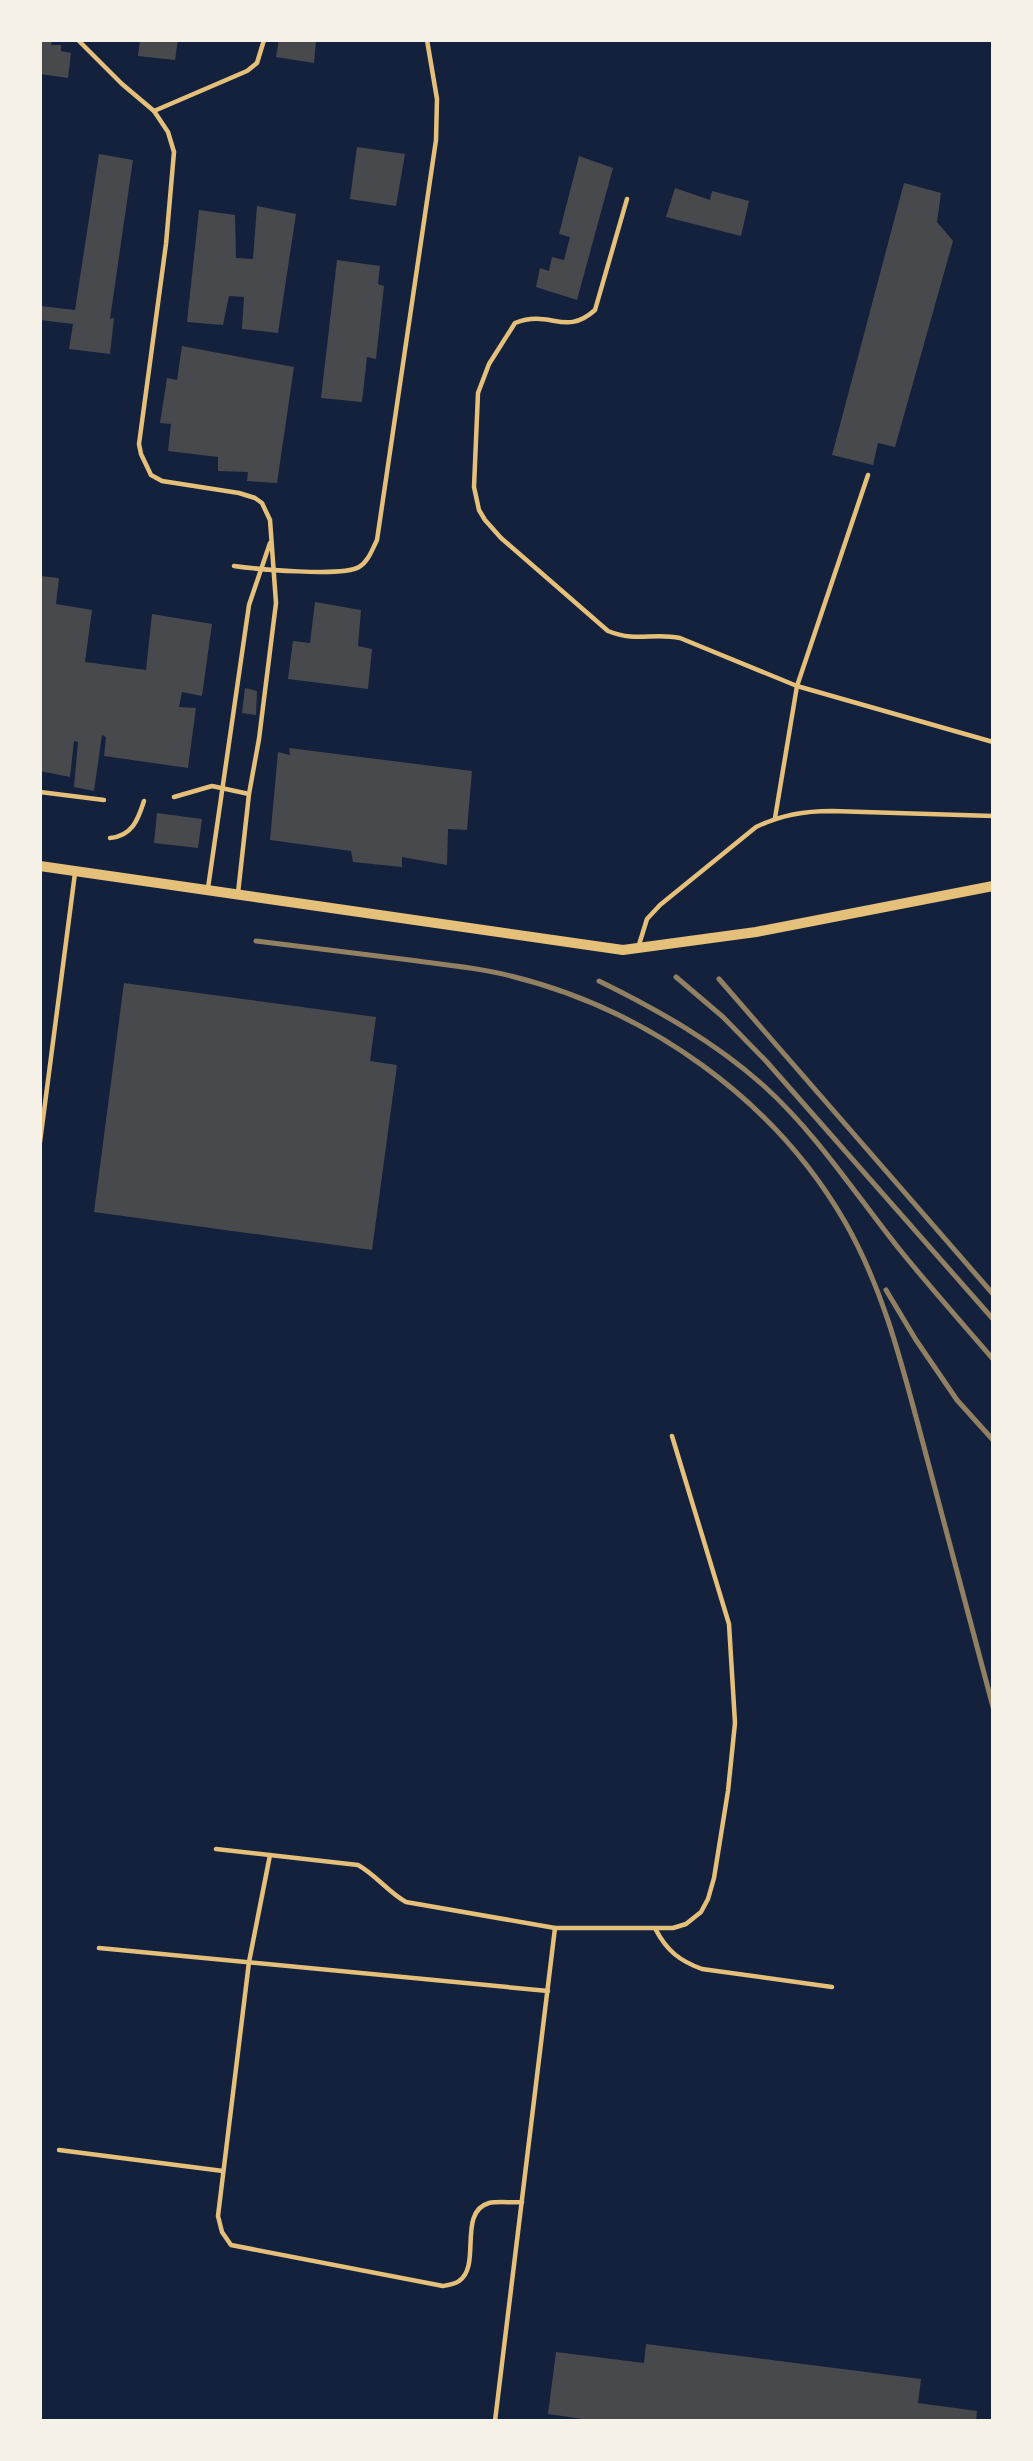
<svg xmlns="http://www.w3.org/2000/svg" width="1033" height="2461" font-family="Quicksand,sans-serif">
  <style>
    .building { fill: #48494c }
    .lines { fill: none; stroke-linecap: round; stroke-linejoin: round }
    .service { stroke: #e5c07b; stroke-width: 4.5 }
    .tertiary { stroke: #e5c07b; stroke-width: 10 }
    .rail { stroke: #918062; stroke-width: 5 }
  </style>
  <rect width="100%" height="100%" fill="#14213d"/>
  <!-- building -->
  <g class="building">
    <path d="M40,40H52L51,45H61V51L71,53L68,78L40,74Z"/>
    <path d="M140,40H178L175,60L138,56Z"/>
    <path d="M279,40H316L314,63L276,57Z"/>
    <path d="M357,147L405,154L396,206L350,199Z"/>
    <path d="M99,154L133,160L110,319L114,318L110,354L69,349L73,324L40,320V306L75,310Z"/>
    <path d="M579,156L613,168L577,300L536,287L540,268L549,271L552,257L564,260L570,237L559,234Z"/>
    <path d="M904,183L941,193L937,222L953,241L895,447L878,443L873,465L832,455Z"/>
    <path d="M675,188L710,200L712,191L749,201L741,236L666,217Z"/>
    <path d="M257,206L296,214L278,333L242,329L244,297L229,296L223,325L187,322L199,210L235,215L236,258L253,259Z"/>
    <path d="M337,260L380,266L378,284L384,286L376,359L367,357L362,402L321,398Z"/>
    <path d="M182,346L294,367L277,483L247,481L248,472L218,471V457L168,451L171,424L160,423L167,378L177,380Z"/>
    <path d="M40,576L59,578L56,604L92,610L85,662L146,670L152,614L212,624L202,696L182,692L179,707L196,708L188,768L104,756L106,737L102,735L94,791L74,787L78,742L74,741L70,777L40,771Z"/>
    <path d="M315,602L361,610L358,646L372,649L368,689L288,679L293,641L310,643Z"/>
    <path d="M245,688L257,691L256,715L242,713Z"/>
    <path d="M289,748L472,771L467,830L448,829L447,865L402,857V867L353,862L351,851L270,840L278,752L290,755Z"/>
    <path d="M157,813L202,819L198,848L154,843Z"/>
    <path d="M124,983L376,1017L370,1061L397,1065L372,1250L94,1212Z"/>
    <path d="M646,2344L921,2379L918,2403L977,2411L976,2421H583V2419L548,2414L556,2352L644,2363Z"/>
  </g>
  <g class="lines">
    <!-- service -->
    <g class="service">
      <path d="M78,40L122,84L154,111L168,132L174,152L166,244L139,444L141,454L151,475L162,481L239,493L255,498L262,503L270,520L276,603L259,739L249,794L238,893"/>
      <path d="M154,111L247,71L257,63L264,40"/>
      <path d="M627,199L595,310C565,337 551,309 515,323L489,364L478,393L474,487L479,510L485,520L501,538L608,631C638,643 651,632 680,638L797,686L868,475"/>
      <path d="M234,566C255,569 343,577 359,567C368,562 372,550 377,540L436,140L437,99L427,40"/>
      <path d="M40,792L104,800"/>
      <path d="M174,797L212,786L249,794"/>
      <path d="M775,818L797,686L993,742"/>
      <path d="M110,838C132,836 138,820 144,801"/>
      <path d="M208,888L249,605L270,543"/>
      <path d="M638,948L647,919L660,905L756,827C781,815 804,811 832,811L993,816"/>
      <path d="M40,1142L75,873"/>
      <path d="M216,1849L358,1865C376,1875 388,1892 406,1902L555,1928H673L686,1924L701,1912L708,1899L714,1878L728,1791L735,1723L729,1624L672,1436"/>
      <path d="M270,1855L249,1962L218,2216L222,2232L231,2245L443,2286C448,2285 455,2284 459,2281C482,2266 457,2212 489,2203C498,2201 512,2203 522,2202"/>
      <path d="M656,1930C667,1951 680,1961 702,1969L832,1987"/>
      <path d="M99,1948L548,1991"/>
      <path d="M59,2150L223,2171"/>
      <path d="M495,2421L555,1928"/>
    </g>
    <!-- tertiary -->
    <path class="tertiary" d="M40,866L623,950L756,932L993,886"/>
    <!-- rail -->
    <g class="rail">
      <path d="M256,941C307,947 359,954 410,960C444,965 478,967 511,976C648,1010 774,1099 845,1222C885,1292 903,1369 924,1447C947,1533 970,1621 993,1707"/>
      <path d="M676,977L723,1017L766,1061L993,1319"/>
      <path d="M719,979L993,1294"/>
      <path d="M599,981C658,1010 715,1042 764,1086C817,1134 856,1195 900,1250C930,1287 962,1323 993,1359"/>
      <path d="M886,1290L916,1340L957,1400L993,1440"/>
    </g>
  </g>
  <!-- border -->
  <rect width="1033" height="2461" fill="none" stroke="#f6f1e7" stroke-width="84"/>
</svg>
